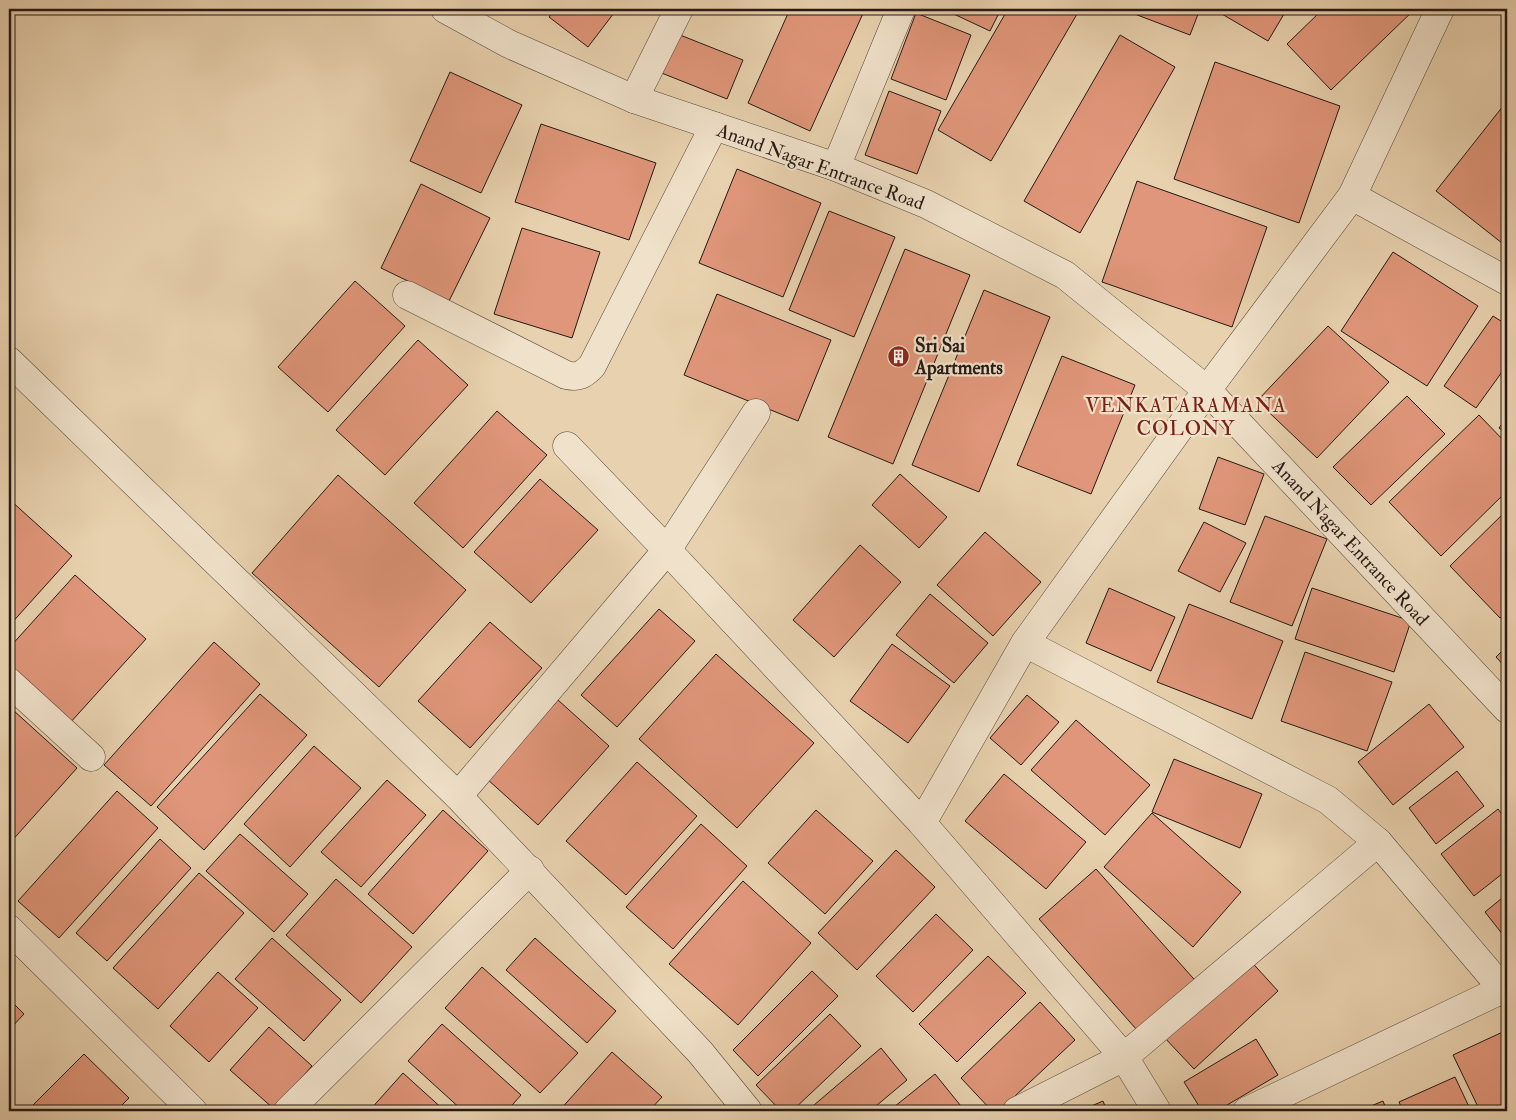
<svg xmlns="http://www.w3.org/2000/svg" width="1516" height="1120" font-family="'IM FELL Double Pica',serif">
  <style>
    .building { fill: #e0967a; stroke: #251914 }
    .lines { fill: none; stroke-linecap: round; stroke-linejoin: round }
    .minor-casing { stroke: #56473a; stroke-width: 29 }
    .tertiary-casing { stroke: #56473a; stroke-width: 29 }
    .minor { stroke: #f0e1ca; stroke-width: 28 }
    .tertiary { stroke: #f0e1ca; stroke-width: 28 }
    .labels { text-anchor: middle; stroke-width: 4.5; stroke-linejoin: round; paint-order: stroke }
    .street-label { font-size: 19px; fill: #251914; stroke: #f0e1ca }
    .poi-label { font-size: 19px; font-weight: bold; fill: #251914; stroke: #f0e1ca; text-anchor: start }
    .neighbourhood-label { font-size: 20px; letter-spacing: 1px; fill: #7a1f14; stroke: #f0e1ca }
  </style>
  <rect width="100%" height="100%" fill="#e8d1ae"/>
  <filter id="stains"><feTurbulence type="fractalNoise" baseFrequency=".004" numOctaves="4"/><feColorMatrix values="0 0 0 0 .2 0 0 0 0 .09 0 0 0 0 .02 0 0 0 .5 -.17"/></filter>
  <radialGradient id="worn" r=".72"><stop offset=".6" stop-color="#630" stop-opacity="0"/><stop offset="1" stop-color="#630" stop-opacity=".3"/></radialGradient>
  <!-- building -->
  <g class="building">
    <path d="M555,9H617L588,47L549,17Z"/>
    <path d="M790,9H865L810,131L748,103Z"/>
    <path d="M943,9H1001L990,31Z"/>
    <path d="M1008,9H1080L991,161L938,130Z"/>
    <path d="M1134,9H1200L1190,35L1132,13Z"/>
    <path d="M1216,9H1287L1268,41L1215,10Z"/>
    <path d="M1323,9H1415L1331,90L1287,44Z"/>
    <path d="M916,13L971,35L946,100L891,79Z"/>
    <path d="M675,33L743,60L727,99L659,72Z"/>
    <path d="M1120,35L1175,67L1080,233L1024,201Z"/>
    <path d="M1215,62L1340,106L1299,223L1174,179Z"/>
    <path d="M450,72L522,105L481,193L410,161Z"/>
    <path d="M889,91L941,111L917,174L865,155Z"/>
    <path d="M1507,101V247L1436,191Z"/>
    <path d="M541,124L656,163L629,240L515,202Z"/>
    <path d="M737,169L821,203L783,297L699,263Z"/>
    <path d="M1137,181L1267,227L1232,327L1102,282Z"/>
    <path d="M421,184L490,218L449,301L381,268Z"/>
    <path d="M829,211L895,237L854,337L789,310Z"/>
    <path d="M522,228L600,252L572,338L494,314Z"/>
    <path d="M905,249L970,275L893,464L828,437Z"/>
    <path d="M1393,252L1478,306L1427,386L1341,331Z"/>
    <path d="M355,281L405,326L328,412L278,367Z"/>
    <path d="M984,290L1050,317L979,492L912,465Z"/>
    <path d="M717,294L831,340L798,421L684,375Z"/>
    <path d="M1493,316L1507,325V365L1476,408L1444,386Z"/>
    <path d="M1328,326L1389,382L1317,458L1257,401Z"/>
    <path d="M418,340L468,385L385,475L336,430Z"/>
    <path d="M1062,356L1135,385L1091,494L1017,465Z"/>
    <path d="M1407,396L1445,434L1371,505L1333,467Z"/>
    <path d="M497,411L547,455L463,548L414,503Z"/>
    <path d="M1479,415L1507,444V491L1441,556L1389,502Z"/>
    <path d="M1507,417V434L1499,428Z"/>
    <path d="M1218,457L1264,474L1245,525L1199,509Z"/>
    <path d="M900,474L947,517L919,548L872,505Z"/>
    <path d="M338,475L466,590L379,687L252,573Z"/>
    <path d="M540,479L598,530L531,603L474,552Z"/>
    <path d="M9,499L72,556L9,626Z"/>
    <path d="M1507,510V611L1500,618L1450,566Z"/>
    <path d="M1265,516L1327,539L1292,626L1230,602Z"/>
    <path d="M1204,522L1246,543L1220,592L1178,571Z"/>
    <path d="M985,532L1041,582L993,636L937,585Z"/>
    <path d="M860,545L901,582L834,657L793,620Z"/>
    <path d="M75,575L146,639L69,724L9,670V648Z"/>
    <path d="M1109,588L1175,617L1151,671L1086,643Z"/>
    <path d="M1312,588L1411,621L1394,672L1295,639Z"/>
    <path d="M930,594L988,643L954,683L896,635Z"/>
    <path d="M1189,604L1283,641L1252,719L1157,682Z"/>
    <path d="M659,609L695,641L617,727L581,695Z"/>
    <path d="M490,622L542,668L470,748L418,701Z"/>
    <path d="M214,642L260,684L151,806L104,765Z"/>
    <path d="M892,644L950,686L908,743L850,701Z"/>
    <path d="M1507,646V669L1496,657Z"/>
    <path d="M1305,652L1392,682L1367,751L1281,721Z"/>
    <path d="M716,654L814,743L737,828L639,739Z"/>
    <path d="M260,694L307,735L204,850L157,807Z"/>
    <path d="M1027,695L1059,722L1021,765L990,738Z"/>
    <path d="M558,700L609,746L538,825L487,779Z"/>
    <path d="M1429,704L1464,747L1393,805L1358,762Z"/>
    <path d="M13,710L77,768L9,844V715Z"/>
    <path d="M1076,720L1150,785L1105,835L1031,770Z"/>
    <path d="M314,746L361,788L290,867L244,824Z"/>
    <path d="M1174,759L1262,794L1240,848L1152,812Z"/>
    <path d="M637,762L697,816L626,895L566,841Z"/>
    <path d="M1457,771L1484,806L1436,844L1409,808Z"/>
    <path d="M1004,774L1086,842L1046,889L965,821Z"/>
    <path d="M387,780L426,815L361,887L321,852Z"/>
    <path d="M117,791L158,828L59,938L18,901Z"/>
    <path d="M1498,809L1507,821V870L1474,896L1441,854Z"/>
    <path d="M443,810L488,851L413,934L368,894Z"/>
    <path d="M816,810L873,861L825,914L768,863Z"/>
    <path d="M1152,813L1241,892L1193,947L1104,867Z"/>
    <path d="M701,824L747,866L673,949L626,907Z"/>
    <path d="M240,834L308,894L274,932L206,871Z"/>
    <path d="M160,839L191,868L107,961L76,933Z"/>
    <path d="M896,850L935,887L857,970L818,933Z"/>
    <path d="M1096,869L1201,987L1144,1038L1039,919Z"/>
    <path d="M199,873L244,913L158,1009L113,968Z"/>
    <path d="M336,879L412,947L361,1003L286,935Z"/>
    <path d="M743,881L811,943L738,1025L669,964Z"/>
    <path d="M1507,894V940L1485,912Z"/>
    <path d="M936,914L973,950L913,1012L876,976Z"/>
    <path d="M272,938L341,1000L304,1041L235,979Z"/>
    <path d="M535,938L616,1011L587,1043L506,970Z"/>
    <path d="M988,956L1026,993L957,1062L919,1024Z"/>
    <path d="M1247,957L1278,991L1194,1069L1163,1036Z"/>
    <path d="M482,967L578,1053L540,1093L445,1008Z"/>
    <path d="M812,971L838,996L758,1076L733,1050Z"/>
    <path d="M218,972L258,1008L209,1062L170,1026Z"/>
    <path d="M9,999L24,1014L9,1030Z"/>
    <path d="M1040,1002L1075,1040L999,1111H992L961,1078Z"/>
    <path d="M830,1014L861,1046L792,1111H781L756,1085Z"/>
    <path d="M442,1024L521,1095L507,1111H463L408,1061Z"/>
    <path d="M269,1027L312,1066L274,1109L230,1070Z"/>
    <path d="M1507,1030V1111H1480L1453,1055Z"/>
    <path d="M1256,1039L1278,1075L1217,1111H1202L1184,1082Z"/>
    <path d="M881,1048L907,1080L870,1111H807Z"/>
    <path d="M612,1052L662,1097L649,1111H559Z"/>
    <path d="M84,1054L129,1098L116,1111H27Z"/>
    <path d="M403,1073L445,1111H369Z"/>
    <path d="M935,1074L965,1111H889Z"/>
    <path d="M1455,1077L1471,1111H1403L1399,1102Z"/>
    <path d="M1103,1101L1107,1111H1080Z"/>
    <path d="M1383,1101L1387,1111H1359Z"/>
  </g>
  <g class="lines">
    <defs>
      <g id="minor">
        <path d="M634,99L679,9"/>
        <path d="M836,167L901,9"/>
        <path d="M1352,196L1507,281"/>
        <path d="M407,295L566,375C578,378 583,375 592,366L714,126"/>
        <path d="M9,361L458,796L700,1052L748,1111"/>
        <path d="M567,446L667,550L922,823L1124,1057L1157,1111"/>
        <path d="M1025,643L1328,800L1378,842L1507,994"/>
        <path d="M9,682L91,757"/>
        <path d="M458,796L667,550L756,413"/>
        <path d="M922,823L1025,643L1207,390L1352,196L1440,9"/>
        <path d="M9,929L193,1111"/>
        <path d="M288,1111L530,870"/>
        <path d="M1017,1111L1124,1057L1378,842"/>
        <path d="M1247,1111L1503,989"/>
      </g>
      <path id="tertiary" d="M445,9L509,44L634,99L836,167L926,204L1065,275L1207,390L1507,709"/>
    </defs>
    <!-- minor casing -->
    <use href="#minor" class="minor-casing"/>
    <!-- tertiary casing -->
    <use href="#tertiary" class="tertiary-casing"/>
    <!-- minor -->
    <use href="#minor" class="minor"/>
    <!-- tertiary -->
    <use href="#tertiary" class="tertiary"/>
  </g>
  <!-- icons -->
  <defs>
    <symbol id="building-disc" viewBox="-11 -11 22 22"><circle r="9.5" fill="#8f2418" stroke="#f0e1ca"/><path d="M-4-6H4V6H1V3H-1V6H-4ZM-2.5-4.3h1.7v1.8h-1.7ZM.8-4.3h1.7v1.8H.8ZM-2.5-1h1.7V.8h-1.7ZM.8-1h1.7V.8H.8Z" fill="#fff"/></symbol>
  </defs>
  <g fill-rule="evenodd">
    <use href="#building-disc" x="886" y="344" width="25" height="25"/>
  </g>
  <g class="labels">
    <!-- street labels -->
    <g class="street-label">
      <text transform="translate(821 166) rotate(20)" y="7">Anand Nagar Entrance Road</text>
      <text transform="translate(1351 542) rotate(47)" y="7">Anand Nagar Entrance Road</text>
    </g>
    <!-- poi labels -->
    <g class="poi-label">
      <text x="915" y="352">Sri Sai<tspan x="915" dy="22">Apartments</tspan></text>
    </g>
    <!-- neighbourhood labels -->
    <g class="neighbourhood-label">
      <text x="1186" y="412">VENKATARAMANA<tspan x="1186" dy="23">COLONY</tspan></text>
    </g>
  </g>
  <!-- margin -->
  <rect width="1516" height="1120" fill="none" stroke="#e8d1ae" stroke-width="30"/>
  <rect x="10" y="10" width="1496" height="1100" fill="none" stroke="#251914" stroke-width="2.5"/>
  <rect x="15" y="15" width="1486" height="1090" fill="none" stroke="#251914"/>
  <rect width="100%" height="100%" filter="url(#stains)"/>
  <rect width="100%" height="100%" fill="url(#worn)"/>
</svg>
